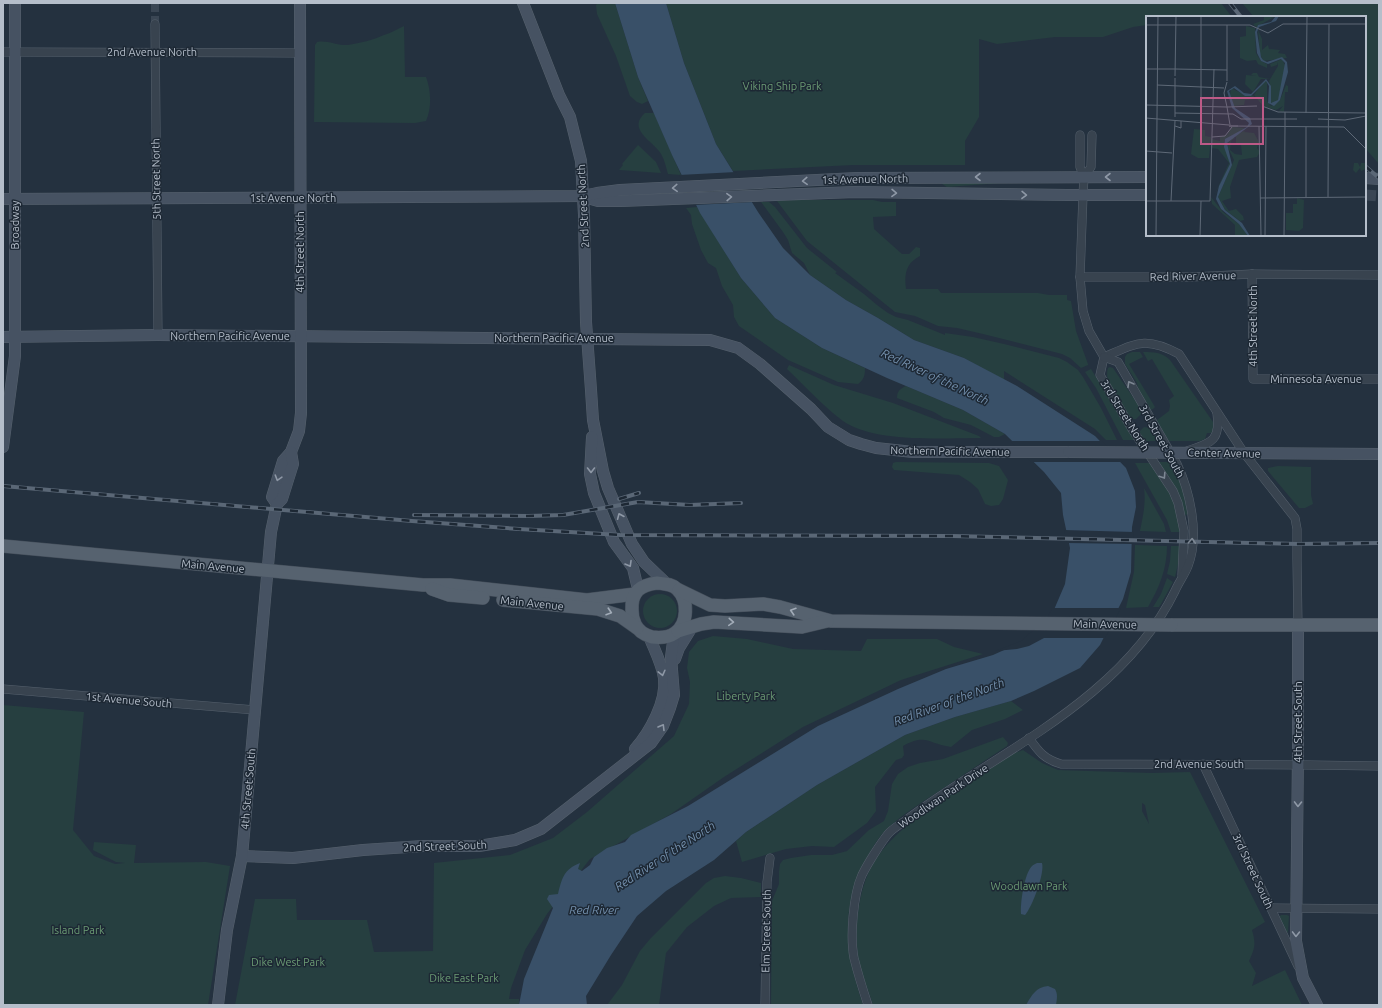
<svg xmlns="http://www.w3.org/2000/svg" width="1382" height="1008" font-family="Ubuntu,sans-serif">
  <style>
    .green { fill: #263f40; fill-rule: evenodd }
    .water { fill: #395068 }
    .pier { fill: #24313f }
    .lines { fill: none; stroke-linecap: round; stroke-linejoin: round }
    .street-tunnel { stroke: #3a4654; stroke-width: 8; stroke-dasharray: 8 4; stroke-linecap: butt }
    .secondary-tunnel { stroke: #3a4654; stroke-width: 11; stroke-dasharray: 11 5.5; stroke-linecap: butt }
    .street-casing { stroke: #56616d; stroke-width: 9 }
    .secondary-casing { stroke: #56616d; stroke-width: 12 }
    .primary-casing { stroke: #424c58; stroke-width: 14 }
    .street { stroke: #38434f; stroke-width: 8 }
    .secondary { stroke: #465262; stroke-width: 11 }
    .primary { stroke: #56626f; stroke-width: 13 }
    .rail-casing { stroke: #5a6776; stroke-width: 4 }
    .rail { stroke: #1d2834; stroke-width: 2.5; stroke-dasharray: 8; stroke-linecap: butt }
    .secondary-bridge-casing { stroke: #56616d; stroke-width: 12; stroke-linecap: butt }
    .primary-bridge-casing { stroke: #424c58; stroke-width: 14; stroke-linecap: butt }
    .secondary-bridge { stroke: #465262; stroke-width: 11 }
    .primary-bridge { stroke: #56626f; stroke-width: 13 }
    .oneway { stroke: #8e98a6 }
    .oneway2 { stroke: #7d8793 }
    .oneway3 { stroke: #a2acb8 }
    .labels { text-anchor: middle; stroke-width: 3; stroke-linejoin: round; paint-order: stroke }
    .street-label { font-size: 11px; fill: #b5beca; stroke: #1d2834 }
    .park-label { font-size: 11px; fill: #6b9b74; stroke: #1d2834 }
    .water-label { font-size: 12px; font-style: italic; fill: #7490ad; stroke: #1d2834 }
    .inset-road { fill: none; stroke: #5e6977; stroke-width: 1 }
    .view { fill: #bd5a87; fill-opacity: 0.15; stroke: #bd5a87; stroke-width: 2 }
    .inset-edge { fill: none; stroke: #b5beca; stroke-width: 2 }
  </style>
  <rect width="100%" height="100%" fill="#24313f"/>
  <!-- green -->
  <g class="green">
    <path d="M598,3H615L638,77L648,101L642,104L637,102L630,96L616,56L597,14L596,5Z"/>
    <path d="M666,3H1221L1232,17H1147V25L1133,27L1103,37H1055L997,44L979,39V117L965,141V165H853L733,171L716,144L684,63Z"/>
    <path d="M1242,3H1379V164L1365,148V17H1254Z"/>
    <path d="M404,26L405,77H426C431,90 432,108 426,121L415,123L314,122L315,45L317,42C328,40 337,46 348,45C360,43 373,40 384,35C391,33 397,29 404,26Z"/>
    <path d="M645,113H654L681,175L668,174C666,167 664,157 659,151C649,139 628,128 645,113Z"/>
    <path d="M638,145L656,162L661,173L619,170L623,165L622,164Z"/>
    <path d="M939,182H1001V183L947,187Z"/>
    <path d="M796,200H873L882,202H896V216L873,217L874,229L902,254H909L916,247L920,248V256C906,263 904,274 906,289H938L941,293H1038L1049,295H1067V300L1071,301L1076,331L1088,364V365L1081,368L1070,358L1062,354L983,334L957,328L938,326L915,316L895,312L807,241L777,201Z"/>
    <path d="M761,202H769L775,207L807,248L837,272L835,273L864,294L877,305L888,313L896,317L908,320L945,335V333L973,337L1004,344L1059,358L1067,362L1078,370L1083,377L1101,408L1117,440H1106L1095,429L1004,371V380L964,358L914,340L878,318L846,300L810,275L804,263L792,253L788,240L783,232Z"/>
    <path d="M697,207L741,278L775,318L822,348L865,368C865,375 864,380 858,384L838,382L788,360L739,326L734,317L733,305L722,286L716,268L708,263L701,250L692,224L691,215L686,208Z"/>
    <path d="M1132,352H1140L1143,357L1129,364L1155,407L1153,409L1150,410L1139,392L1137,383L1125,364V357L1127,354Z"/>
    <path d="M1143,352C1154,352 1162,352 1170,360L1213,422L1214,425L1213,433H1207L1205,439L1200,441H1169L1157,422V420L1169,411L1170,406L1169,400L1174,396L1152,359L1148,361Z"/>
    <path d="M789,365L834,385L893,403L979,436L981,438C943,438 874,443 843,421C823,406 805,386 787,369Z"/>
    <path d="M1110,367L1113,368L1141,409V414L1136,419H1132L1128,415C1120,403 1103,383 1108,368Z"/>
    <path d="M1091,369L1134,440H1123L1096,388L1085,372Z"/>
    <path d="M906,386L963,410L1005,434L999,437H994L971,425L944,418L934,412L897,398C897,391 900,389 906,386Z"/>
    <path d="M1144,427L1151,428L1160,441H1144L1140,435V431Z"/>
    <path d="M896,462L989,463L999,466L1008,480L1003,499L999,505L991,506L985,504L978,489L970,482L959,475L894,470L892,467L893,463Z"/>
    <path d="M1158,462H1173L1183,484L1189,514L1185,515L1180,500Z"/>
    <path d="M1135,463H1151L1167,487L1177,510L1180,532H1171L1167,520Z"/>
    <path d="M1278,466L1311,467V495L1313,504L1305,508H1299L1268,471V468Z"/>
    <path d="M1144,488L1164,524L1166,532L1140,531C1143,516 1146,503 1144,488Z"/>
    <path d="M1135,545L1167,546C1167,569 1159,588 1148,607L1126,608L1134,572Z"/>
    <path d="M1171,546H1180V556L1175,577L1167,574L1170,561Z"/>
    <path d="M1167,578L1173,582L1161,604L1159,607H1153L1161,594Z"/>
    <circle cx="660" cy="611" r="17"/>
    <path d="M713,636L747,639L793,649L861,651L867,639H937L954,647L983,654L901,680L803,727L724,777L671,814L590,859L547,914L525,950L511,988L509,999H519V1005H235L255,899H296L297,920H367L374,952L433,951L434,863L510,855L553,838L587,812L674,736L689,704L690,682L687,668L689,652L698,641Z"/>
    <path d="M1011,701L1023,710L1005,719L972,730L951,747C928,744 927,733 903,746L904,755L902,758L896,760L875,787L876,811L867,823L834,847L812,846L786,849L742,862L736,841L746,832L817,785L905,735L955,717Z"/>
    <path d="M3,705L84,712L73,830L94,856L115,864L125,863L116,862L93,850L94,842L136,845L134,863L206,862L230,866L208,1005H3Z"/>
    <path d="M1003,737L1008,743L1007,746C984,761 960,777 936,793C919,804 900,816 885,831C876,840 870,852 864,864C839,911 847,957 863,1005H771L772,901L779,884V871L780,864L783,860L791,858L811,855H832L847,851L869,830L884,821L888,811L892,784L898,774L908,767L920,763L943,759Z"/>
    <path d="M1023,750L1042,763L1058,770L1151,773L1190,772L1265,922L1252,930C1256,944 1255,948 1249,961L1256,973L1252,986L1285,970L1302,1005H873C869,991 859,969 858,956C854,926 859,884 876,859C895,831 922,814 949,796C970,782 991,768 1012,754ZM1142,803L1145,805L1149,824L1142,811Z"/>
    <path d="M725,876L741,878L761,883V897L731,898L714,906L687,927L666,953L659,1005H607L622,985L640,951L650,939L706,883L714,878Z"/>
    <path d="M1281,915H1287L1289,916L1288,932L1287,933L1279,917Z"/>
  </g>
  <!-- water -->
  <g class="water">
    <path d="M615,3H666L684,63L716,144L758,212L783,248L810,275L846,300L878,318L914,340L964,358L1017,386L1095,436L1126,468L1135,491L1136,507L1132,527L1131,572L1123,599L1100,645L1080,668L1034,691L1011,701L955,717L905,735L817,785L746,832L714,860L666,891L637,916L611,955L586,996L587,1005H519L524,979L553,908L547,899L549,895L558,894C562,878 564,869 580,863L578,869L582,871L590,865L594,857L607,848L625,842L631,835L688,806L818,726L898,689L946,669L993,655L1022,642L1050,619L1065,584L1070,548L1063,515L1061,493L1044,472L1005,434L963,410L887,378L822,348L775,318L741,278L700,213L672,155L638,77Z"/>
    <path d="M1037,863H1042C1045,873 1032,907 1025,915L1021,914C1020,904 1024,874 1032,866C1033,865 1035,864 1037,863Z"/>
    <path d="M1048,986L1055,989C1058,994 1057,999 1056,1005H1026C1032,995 1036,987 1048,986Z"/>
  </g>
  <!-- pier -->
  <g class="pier">
    <path d="M736,172L754,202L694,205L679,175Z"/>
    <path d="M1010,441H1102L1123,462H1031Z"/>
    <path d="M1064,530L1134,532L1133,544L1067,543Z"/>
    <path d="M1052,608H1121L1105,638H1044L1029,646L1017,649L995,651L1021,641L1048,617Z"/>
  </g>
  <g class="lines">
    <!-- street-tunnel -->
    <path class="street-tunnel" d="M155,24V3"/>
    <!-- secondary-tunnel -->
    <path class="secondary-tunnel" d="M1365,195L1379,196"/>
    <defs>
      <g id="street">
        <path d="M155,24L158,335"/>
        <path d="M3,52L300,53"/>
        <path d="M1080,135V167L1084,177"/>
        <path d="M1092,135L1091,167L1084,177L1083,195L1080,277L1083,311L1089,331L1104,357L1100,375L1132,429L1173,491L1178,503L1184,531L1182,575"/>
        <path d="M1252,274L1253,379H1379"/>
        <path d="M1080,277H1192L1252,274L1379,275"/>
        <path d="M1104,357C1137,343 1145,336 1179,354L1244,453L1295,518L1297,529V559L1298,626"/>
        <path d="M1187,451C1210,443 1221,442 1217,413"/>
        <path d="M3,689L255,710"/>
        <path d="M1029,738C1039,752 1044,759 1061,764L1310,765L1379,766"/>
        <path d="M1203,764L1298,966"/>
        <path d="M1271,908L1379,909"/>
        <path d="M765,1005L767,882L770,858"/>
        <path d="M868,1005C863,990 858,974 854,958C850,937 853,895 862,875C868,863 880,844 888,834C892,829 899,825 905,821C927,804 951,789 974,774C1051,725 1134,675 1175,591C1179,582 1185,574 1188,566C1200,535 1190,492 1177,464L1118,362L1104,357"/>
      </g>
      <g id="secondary">
        <path d="M523,3L559,95L570,117L581,161L584,215L586,322L591,390L593,420L603,471L608,488L632,544L644,562L667,584"/>
        <path d="M1365,178L1379,179"/>
        <path d="M584,197L598,201H621L855,192L1067,195H1147"/>
        <path d="M3,199L583,196L597,193L620,190L857,178L1147,177"/>
        <path d="M3,337L158,335L710,340L738,348L760,364L811,409L828,427L849,440L861,444L876,448L913,452H1069"/>
        <path d="M592,437L590,474L594,493L614,542L633,568L638,589"/>
        <path d="M3,447L15,356V3"/>
        <path d="M1216,453L1379,454"/>
        <path d="M277,504L272,497L283,461L291,452L299,431L301,413L300,3"/>
        <path d="M1298,626V753L1296,941L1303,978L1317,1005"/>
        <path d="M675,659L679,648L692,627"/>
        <path d="M635,749C650,732 667,701 664,678C662,664 654,649 649,636"/>
        <path d="M242,856L293,858L363,850L423,846H479L515,840L541,829L651,743L663,726L670,708L674,695L671,657L674,634"/>
        <path d="M218,1005L227,930L242,856L271,532L277,504L282,499L293,464L291,452"/>
      </g>
      <g id="primary">
        <path d="M3,546L423,585H450L587,600L635,594"/>
        <path d="M657,583C665,584 672,584 677,589C689,600 688,624 675,633C668,638 660,638 652,637C645,635 638,631 635,624C633,620 632,615 632,610C631,591 641,585 657,583Z"/>
        <path d="M432,589L449,595L483,598"/>
        <path d="M679,590L710,605L725,606L763,604L780,607L831,621L1082,624"/>
        <path d="M503,600L598,609L620,616L637,628"/>
        <path d="M1171,625H1379"/>
        <path d="M678,631L701,624L714,622L802,627L827,621"/>
      </g>
    </defs>
    <!-- street casing -->
    <use href="#street" class="street-casing"/>
    <!-- secondary casing -->
    <use href="#secondary" class="secondary-casing"/>
    <!-- primary casing -->
    <use href="#primary" class="primary-casing"/>
    <!-- street -->
    <use href="#street" class="street"/>
    <!-- secondary -->
    <use href="#secondary" class="secondary"/>
    <!-- primary -->
    <use href="#primary" class="primary"/>
    <defs>
      <g id="rail">
        <path d="M1230,3L1241,17"/>
        <path d="M1365,166L1379,178"/>
        <path d="M3,486L412,521L519,529L620,535L952,536L1297,544L1379,543"/>
        <path d="M619,499L639,493"/>
        <path d="M414,515L528,516L563,515L638,502L690,505L741,503"/>
      </g>
    </defs>
    <!-- rail casing -->
    <use href="#rail" class="rail-casing"/>
    <!-- rail -->
    <use href="#rail" class="rail"/>
    <defs>
      <path id="secondary-bridge" d="M1069,452L1216,453"/>
      <path id="primary-bridge" d="M1082,624L1171,625"/>
    </defs>
    <!-- secondary-bridge casing -->
    <use href="#secondary-bridge" class="secondary-bridge-casing"/>
    <!-- primary-bridge casing -->
    <use href="#primary-bridge" class="primary-bridge-casing"/>
    <!-- secondary-bridge -->
    <use href="#secondary-bridge" class="secondary-bridge"/>
    <!-- primary-bridge -->
    <use href="#primary-bridge" class="primary-bridge"/>
  </g>
  <!-- one-way arrows -->
  <defs><path id="oneway-chevron" d="M-2-3.5L2.5 0L-2 3.5" fill="none" stroke-width="1.6" stroke-linecap="round" stroke-linejoin="round"/></defs>
  <g class="oneway">
    <use href="#oneway-chevron" transform="translate(978 177) rotate(180)"/>
    <use href="#oneway-chevron" transform="translate(1108 177) rotate(180)"/>
    <use href="#oneway-chevron" transform="translate(805 181) rotate(177)"/>
    <use href="#oneway-chevron" transform="translate(675 188) rotate(177)"/>
    <use href="#oneway-chevron" transform="translate(894 193) rotate(1)"/>
    <use href="#oneway-chevron" transform="translate(1024 195) rotate(1)"/>
    <use href="#oneway-chevron" transform="translate(729 197) rotate(-2)"/>
    <use href="#oneway-chevron" transform="translate(591 470) rotate(90)"/>
    <use href="#oneway-chevron" transform="translate(278 478) rotate(107)"/>
    <use href="#oneway-chevron" transform="translate(620 516) rotate(-113)"/>
    <use href="#oneway-chevron" transform="translate(629 564) rotate(60)"/>
    <use href="#oneway-chevron" transform="translate(662 673) rotate(76)"/>
    <use href="#oneway-chevron" transform="translate(662 727) rotate(-59)"/>
    <use href="#oneway-chevron" transform="translate(1298 804) rotate(91)"/>
    <use href="#oneway-chevron" transform="translate(1296 934) rotate(91)"/>
  </g>
  <g class="oneway2">
    <use href="#oneway-chevron" transform="translate(1130 384) rotate(-120)"/>
    <use href="#oneway-chevron" transform="translate(1163 476) rotate(57)"/>
    <use href="#oneway-chevron" transform="translate(1192 541) rotate(-87)"/>
  </g>
  <g class="oneway3">
    <use href="#oneway-chevron" transform="translate(793 611) rotate(-163)"/>
    <use href="#oneway-chevron" transform="translate(609 612) rotate(18)"/>
    <use href="#oneway-chevron" transform="translate(731 622) rotate(4)"/>
  </g>
  <g class="labels">
    <!-- street labels -->
    <g class="street-label">
      <text x="152" y="56">2nd Avenue North</text>
      <text transform="translate(156 179) rotate(-91)" y="4">5th Street North</text>
      <text transform="translate(865 179) rotate(-1)" y="4">1st Avenue North</text>
      <text x="293" y="202">1st Avenue North</text>
      <text transform="translate(583 206) rotate(-93)" y="4">2nd Street North</text>
      <text transform="translate(15 225) rotate(-90)" y="4">Broadway</text>
      <text transform="translate(300 252) rotate(-90)" y="4">4th Street North</text>
      <text transform="translate(1193 276) rotate(-1)" y="4">Red River Avenue</text>
      <text transform="translate(1253 326) rotate(-90)" y="4">4th Street North</text>
      <text x="230" y="340">Northern Pacific Avenue</text>
      <text x="554" y="342">Northern Pacific Avenue</text>
      <text x="1316" y="383">Minnesota Avenue</text>
      <text transform="translate(1125 415) rotate(58)" y="4">3rd Street North</text>
      <text transform="translate(1162 441) rotate(61)" y="4">3rd Street South</text>
      <text transform="translate(950 451) rotate(1)" y="4">Northern Pacific Avenue</text>
      <text transform="translate(1224 453) rotate(1)" y="4">Center Avenue</text>
      <text transform="translate(213 566) rotate(5)" y="4">Main Avenue</text>
      <text transform="translate(532 603) rotate(6)" y="4">Main Avenue</text>
      <text transform="translate(1105 624) rotate(1)" y="4">Main Avenue</text>
      <text transform="translate(129 700) rotate(5)" y="4">1st Avenue South</text>
      <text transform="translate(1298 722) rotate(-90)" y="4">4th Street South</text>
      <text x="1199" y="768">2nd Avenue South</text>
      <text transform="translate(248 789) rotate(-85)" y="4">4th Street South</text>
      <text transform="translate(943 796) rotate(-34)" y="4">Woodlwan Park Drive</text>
      <text transform="translate(445 846) rotate(-2)" y="4">2nd Street South</text>
      <text transform="translate(1253 871) rotate(65)" y="4">3rd Street South</text>
      <text transform="translate(766 931) rotate(-89)" y="4">Elm Street South</text>
    </g>
    <!-- park labels -->
    <g class="park-label">
      <text x="782" y="90">Viking Ship Park</text>
      <text x="746" y="700">Liberty Park</text>
      <text x="1029" y="890">Woodlawn Park</text>
      <text x="78" y="934">Island Park</text>
      <text x="288" y="966">Dike West Park</text>
      <text x="464" y="982">Dike East Park</text>
    </g>
    <!-- water labels -->
    <g class="water-label">
      <text transform="translate(935 377) rotate(25)" y="4">Red River of the North</text>
      <text transform="translate(949 702) rotate(-20)" y="4">Red River of the North</text>
      <text transform="translate(665 856) rotate(-33)" y="4">Red River of the North</text>
      <text x="594" y="914">Red River</text>
    </g>
  </g>
  <!-- overview -->
  <g transform="translate(1146 16)">
    <rect width="220" height="220" fill="#24313f"/>
    <path d="M118,0H130L110,11L107,8L118,4ZM100,10L109,12L110,37L115,45L121,48V52L112,48L110,44L101,45L94,42V21L100,20ZM112,14L116,23V34L122,29L123,33L134,34L132,37L139,38L141,42L117,45L114,38ZM136,43L139,49L138,63L132,84L126,88L123,83L125,72L123,65L132,50L131,46V49L125,51L124,48ZM107,57H111L113,61L124,63H115L107,76L99,68L100,59L110,60L105,59ZM121,65V85L125,90L134,84L140,69L142,70V76H139L138,96L133,95L137,90L130,94L117,90L108,79L117,66ZM85,72L101,80L107,79L110,83L99,84L98,89L88,90L84,79ZM86,111L99,112L78,125L84,148L68,180L83,147L72,133L65,132L66,123L74,125V121L81,119ZM48,113L59,114V120L65,121L63,142H52L45,138ZM100,114L98,116L108,117L113,126L111,132L114,136L111,141L93,144L84,171L85,182L76,185L83,195L90,193L97,200L98,204L94,205L79,194L72,181L88,144L82,132V127L87,122H89L85,125L84,134L89,138L96,139L95,129H90V121L88,120ZM208,147H212L214,151L215,147H220V153L215,155L214,152L210,157L207,154ZM65,181L77,196L96,210L102,220H89V209L66,188ZM151,182L158,184L157,212L153,215L140,214V197H147V188H151Z" fill="#263f40"/>
    <path d="M130,0H133L130,5L113,11L111,16L115,41L117,44L121,46L136,41L141,46L142,56L134,84L128,90L122,87L123,70L120,65L105,80H99L88,72L83,75L89,92L104,102L106,108L81,127L86,149L72,181L79,194L96,207L104,220H102L93,208L75,193L70,183L73,170L84,148L78,131L79,123L101,111L103,107L86,92L81,75L89,70L98,77L105,78L120,63L125,70V87L132,84L139,47L135,43L122,48L115,45L111,37L109,16L112,9L125,6Z" fill="#395068"/>
    <path class="inset-road" d="M0,9H104L122,17L137,8H220M81,9V65M0,53H29M29,53L81,54M29,60L30,0M11,69L78,72M0,89L81,91L78,77L81,66M116,90L132,96L220,97M81,91L111,90M81,91L84,109M29,97L87,98L95,103H151M160,97L161,0M11,100L12,0M29,101V62M0,102L83,109M172,103L199,104L220,100M55,106V0M29,110L35,112V105M92,110H83L198,111L220,133M113,110L115,220M139,111V96M66,121L79,120L86,111M0,135L26,137M160,181V111M182,181L183,8M114,182L220,181M0,185H25L29,105M25,185H64L68,53M10,220L11,100M54,220L55,185M119,220L120,110M138,220L139,111"/>
    <path class="view" d="M55,82H117V128H55Z"/>
    <rect width="220" height="220" class="inset-edge"/>
  </g>
  <!-- border -->
  <rect width="1382" height="1008" fill="none" stroke="#b5beca" stroke-width="8"/>
</svg>
